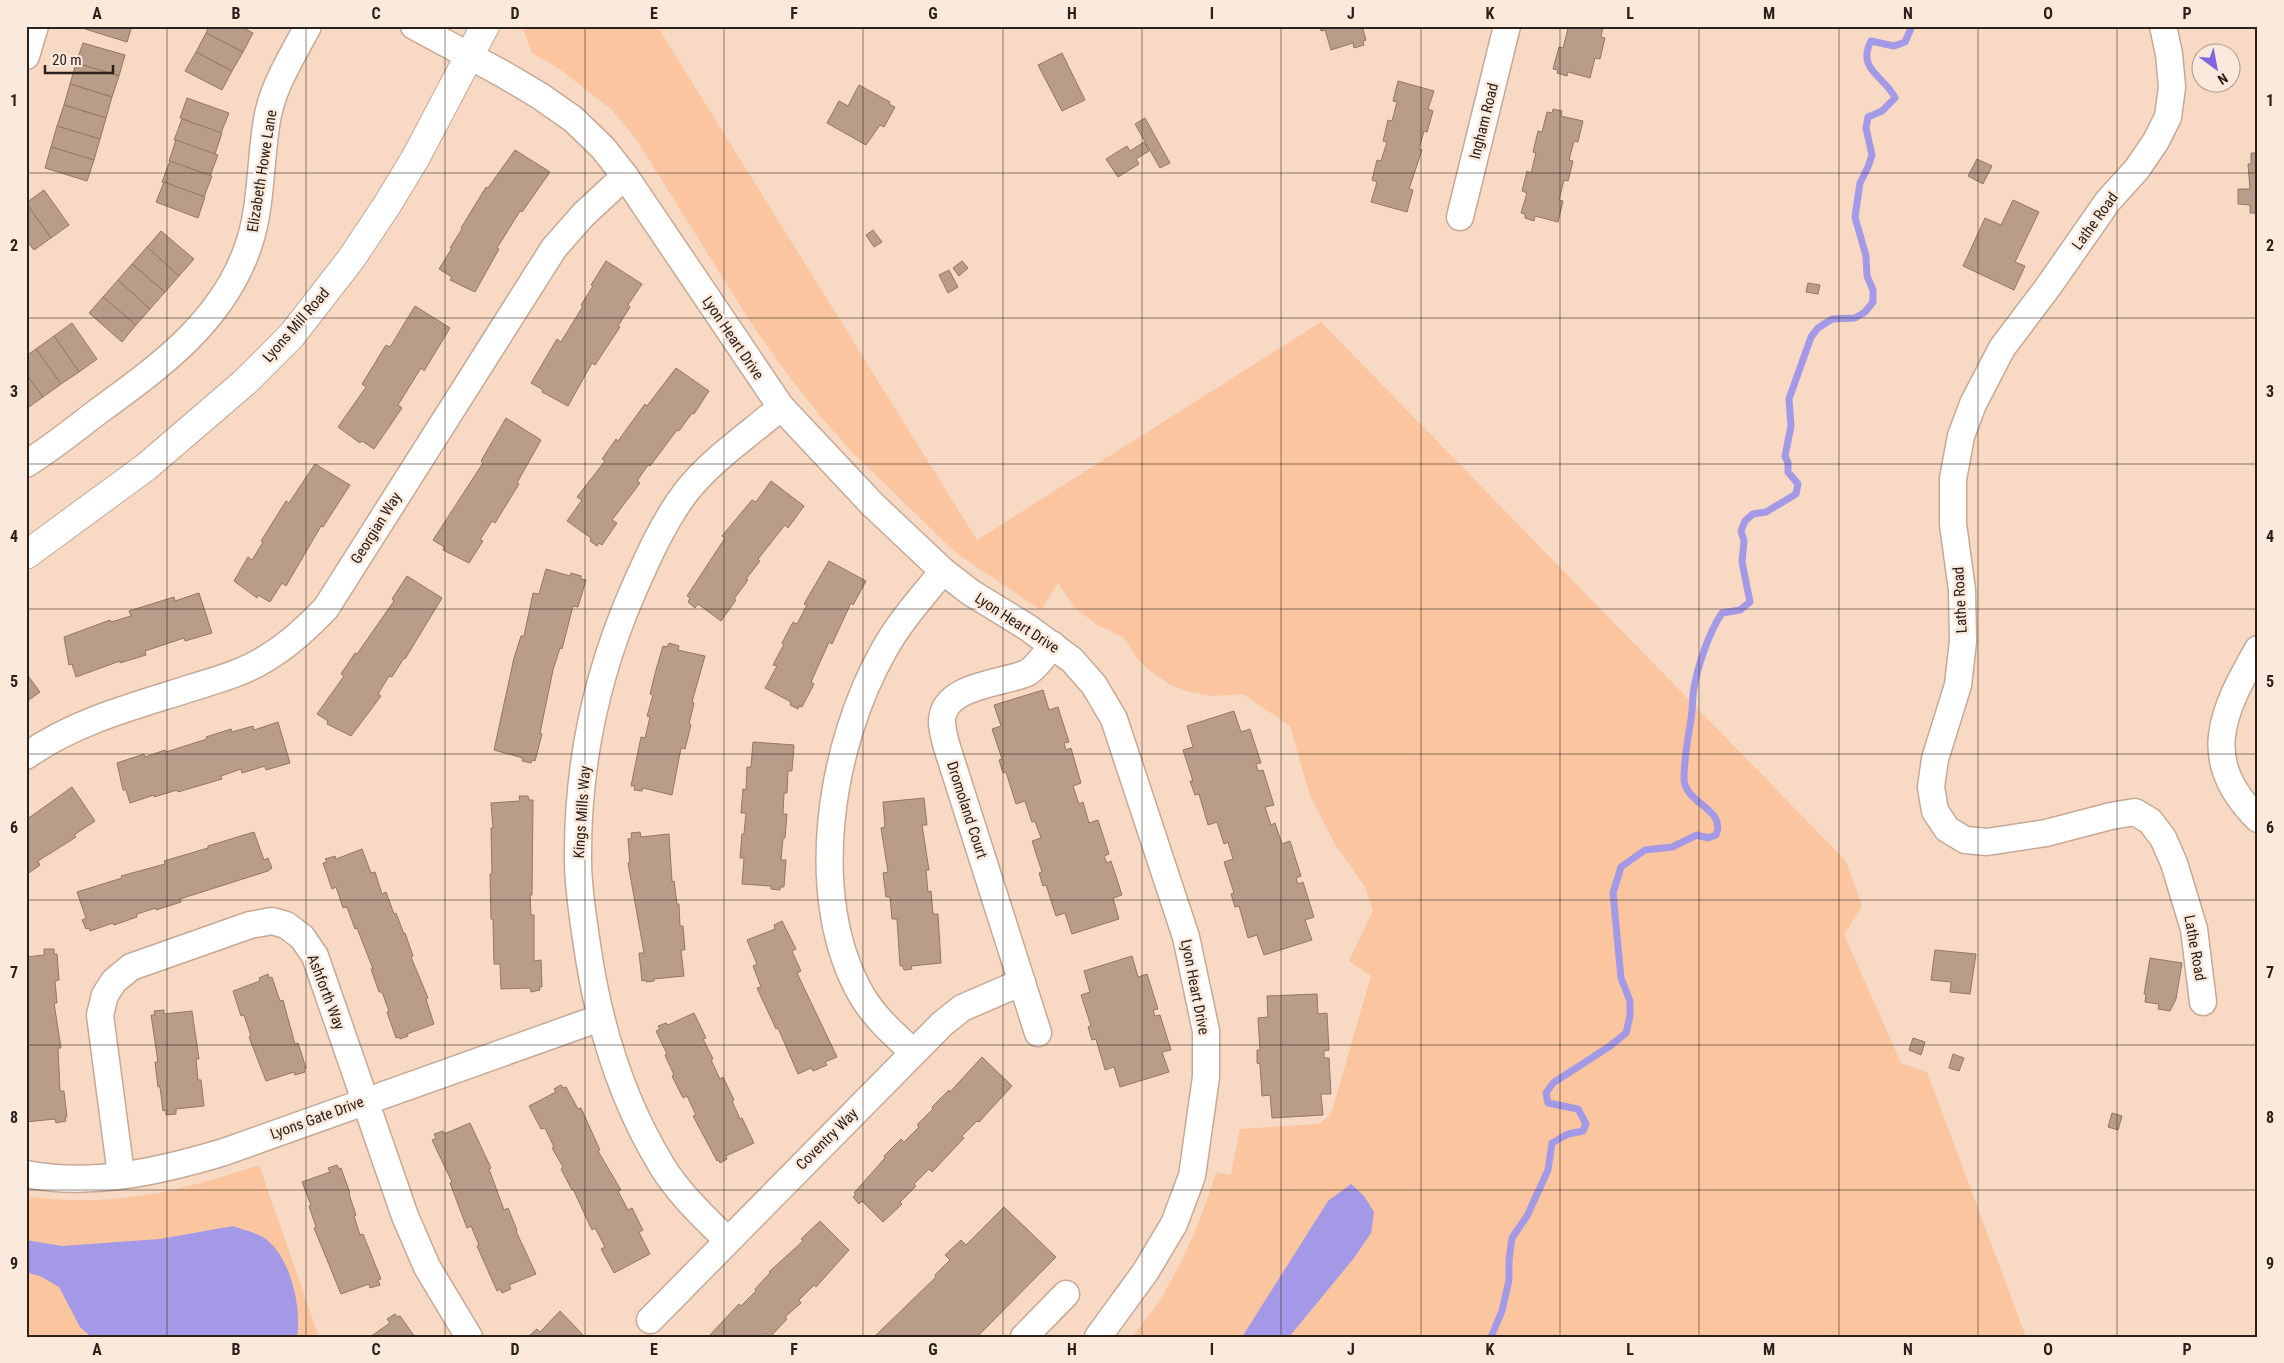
<svg xmlns="http://www.w3.org/2000/svg" width="2284" height="1363" font-family="'Roboto Condensed',sans-serif">
  <style>
    .green { fill: #fbc59f }
    .water { fill: #a399e6 }
    .lines { fill: none; stroke-linecap: round; stroke-linejoin: round }
    .stream { stroke: #a399e6; stroke-width: 7 }
    .building { fill: #b99c89; stroke: #937866 }
    .street-casing { stroke: #c6a995; stroke-width: 29 }
    .secondary-casing { stroke: #c6a995; stroke-width: 30 }
    .street { stroke: #fff; stroke-width: 26 }
    .secondary { stroke: #fff; stroke-width: 28 }
    .grid { fill: none; stroke: #2c211a; stroke-width: 1; stroke-opacity: 0.55 }
    .labels { text-anchor: middle; stroke-width: 5; stroke-linejoin: round; paint-order: stroke }
    .street-label { font-size: 15px; fill: #2c211a; stroke: #fbe9dc }
    .neatline { fill: none; stroke: #2c211a; stroke-width: 2 }
    .grid-label { font-size: 16px; text-anchor: middle; font-weight: bold; fill: #2c211a }
  </style>
  <rect width="100%" height="100%" fill="#f7d9c4"/>
  <!-- green -->
  <g class="green">
    <path d="M527,26H657L977,540L1321,322L1846,861L1862,906L1844,935L1901,1063L1927,1072L2026,1337H1132C1143,1323 1155,1309 1164,1293C1187,1255 1203,1215 1216,1172L1231,1175L1240,1129L1319,1124L1331,1114L1371,976L1349,961L1373,910L1365,887L1335,844L1310,796L1290,726L1243,694L1213,696L1186,691L1170,685L1149,670L1137,658L1123,637L1097,625L1074,607L1058,583L1041,610L956,553L851,451L822,418L793,382L753,326L636,139L610,108L558,68L532,53L524,31Z"/>
    <path d="M259,1165L319,1337H26V1196C109,1209 182,1191 259,1165Z"/>
  </g>
  <!-- water -->
  <g class="water">
    <path d="M1351,1184L1364,1196L1374,1212L1371,1233L1354,1258L1289,1337H1242L1328,1201Z"/>
    <path d="M233,1226C243,1230 260,1233 268,1241C291,1260 302,1309 297,1337H91L80,1327L59,1287L42,1277L26,1272V1240L62,1246L160,1239Z"/>
  </g>
  <g class="lines">
    <!-- stream -->
    <path class="stream" d="M1491,1337L1502,1311L1509,1280V1260L1512,1238L1527,1216L1548,1170L1552,1143L1568,1134L1583,1131L1586,1124L1578,1109L1548,1103L1546,1093L1553,1083L1610,1046L1626,1033L1630,1016V1001L1621,978L1613,893L1621,867L1645,850L1672,847L1697,835L1708,838L1716,835C1727,809 1685,804 1684,779C1684,758 1688,739 1691,719C1693,708 1692,698 1694,688C1698,665 1709,632 1722,613L1740,610L1750,602L1742,562L1744,541L1741,531L1745,521L1753,514L1766,512L1796,494L1798,484L1788,472V463L1785,456L1791,426L1789,399L1811,337L1818,328L1832,319L1855,318L1865,312L1873,302V290L1867,276L1866,256L1855,217L1860,183L1868,167L1872,155L1866,128L1868,117L1882,111L1895,98C1886,77 1856,70 1871,41L1894,46L1905,42L1912,26"/>
  </g>
  <!-- building -->
  <g class="building">
    <path d="M86,26H132L127,42L85,29Z"/>
    <path d="M209,26H240L253,33L243,52L206,33Z"/>
    <path d="M1320,26H1362L1366,40L1363,41L1364,45L1354,48L1353,43L1331,50L1325,30L1321,31Z"/>
    <path d="M1564,26H1603L1601,37L1605,38L1600,59L1595,58L1590,78L1568,72L1567,76L1557,73L1558,70L1553,69L1559,47L1563,48L1568,29L1564,28Z"/>
    <path d="M206,33L243,52L232,71L196,52Z"/>
    <path d="M83,43L125,55L119,76L76,63Z"/>
    <path d="M196,52L232,71L222,90L185,71Z"/>
    <path d="M1062,53L1085,100L1062,111L1038,65Z"/>
    <path d="M76,63L119,76L112,97L70,84Z"/>
    <path d="M1398,81L1434,91L1428,109L1433,111L1427,132L1424,131L1419,149L1422,150L1409,189L1413,190L1407,212L1371,202L1377,182L1372,180L1377,160L1381,161L1387,142L1383,141L1388,120L1392,121L1397,102L1393,101Z"/>
    <path d="M70,84L112,97L106,118L64,105Z"/>
    <path d="M859,85L890,102L889,104L895,107L884,127L880,125L866,145L827,123L839,101L848,106Z"/>
    <path d="M187,98L229,113L221,133L180,118Z"/>
    <path d="M64,105L106,118L100,139L57,126Z"/>
    <path d="M1553,109L1562,111L1561,116L1583,121L1578,142L1574,141L1569,160L1573,161L1568,181L1564,180L1559,200L1563,201L1558,222L1535,216L1534,221L1525,218V214L1521,213L1527,193L1522,191L1527,171L1531,173L1536,153L1533,152L1538,131L1542,132L1547,112L1552,113Z"/>
    <path d="M1145,118L1170,163L1160,168L1135,124Z"/>
    <path d="M182,119L222,133L215,154L174,140Z"/>
    <path d="M57,126L100,139L94,160L51,147Z"/>
    <path d="M176,140L218,155L210,176L169,161Z"/>
    <path d="M1144,142L1149,151L1136,159L1139,164L1118,177L1106,159L1127,146L1130,151Z"/>
    <path d="M51,147L94,160L87,181L45,168Z"/>
    <path d="M515,150L550,172L522,212L520,211L497,248L499,249L475,292L450,280L452,277L439,269L452,248H450L462,229L461,228L486,187L488,188Z"/>
    <path d="M2251,153H2258V213H2250V205L2238,204V189H2250L2248,164H2251Z"/>
    <path d="M1977,159L1992,166L1983,184L1968,176Z"/>
    <path d="M170,161L212,176L204,197L162,182Z"/>
    <path d="M164,182L205,197L198,218L156,202Z"/>
    <path d="M44,190L69,225L51,238L26,203Z"/>
    <path d="M2013,200L2039,212L2015,262L2025,266L2014,290L1963,266L1985,218L2001,225Z"/>
    <path d="M26,203L51,238L34,250L26,240Z"/>
    <path d="M873,230L882,242L874,247L866,235Z"/>
    <path d="M161,231L194,259L179,276L147,247Z"/>
    <path d="M147,247L179,276L165,292L132,264Z"/>
    <path d="M606,261L642,284L628,305L630,307L618,326L620,327L595,365L592,363L568,406L542,392L543,390L531,383L557,339L561,342L583,306L581,305L593,286L591,285Z"/>
    <path d="M962,261L968,268L959,276L953,268Z"/>
    <path d="M132,264L165,292L150,309L118,280Z"/>
    <path d="M949,270L958,287L948,293L939,275Z"/>
    <path d="M118,280L150,309L136,325L103,297Z"/>
    <path d="M1808,283L1820,285L1818,294L1806,292Z"/>
    <path d="M103,297L136,325L122,342L89,313Z"/>
    <path d="M415,306L450,328L424,371L421,368L398,405L402,408L374,449L362,441L360,443L338,427L366,387L362,384L386,345L390,347Z"/>
    <path d="M72,323L97,359L79,372L54,336Z"/>
    <path d="M54,336L79,372L61,384L36,349Z"/>
    <path d="M36,349L61,384L43,397L26,374V356Z"/>
    <path d="M676,368L709,391L694,414L692,413L679,431L677,430L650,466L648,465L637,481L640,483L612,520L617,523L602,545L599,543L597,546L590,541L591,538L567,521L582,500L577,497L605,461L602,459L616,439L618,441L645,404L647,406Z"/>
    <path d="M26,374L43,397L26,409Z"/>
    <path d="M506,418L541,440L517,483L519,484L495,523L492,521L480,540L483,541L469,563L443,550L444,547L433,540L483,463L481,461Z"/>
    <path d="M315,464L350,485L323,527L321,526L286,586L282,583L270,602L258,595L257,598L234,581L248,557L252,560L263,542L261,541L286,501L289,503Z"/>
    <path d="M771,481L804,506L788,528L785,525L758,559L760,561L746,579L748,580L734,599L736,600L721,621L698,604L695,608L688,602L690,598L687,596L725,538L722,536L752,500L756,502Z"/>
    <path d="M829,561L866,581L853,605L851,603L832,644L829,642L811,682L814,684L802,707L799,706L798,709L790,705L791,702L765,688L777,666L773,665L784,644L782,643L793,622L797,624L807,605L804,604Z"/>
    <path d="M546,569L570,576L571,573L581,576V579L586,580L578,607L573,606L562,649L560,648L553,670L540,733L542,734L535,761L532,760L531,763L522,761L523,758L494,750L514,658L521,636H524L533,593L539,594Z"/>
    <path d="M407,576L442,598L405,659L404,658L392,677L389,676L378,694L381,696L351,736L327,724L328,721L317,714L344,676L341,674L355,653L357,654L394,601L392,599Z"/>
    <path d="M199,593L212,633L185,641L184,638L145,651L146,655L120,663V661L76,677L72,664L69,665L64,637L110,620L111,622L131,616L129,611L174,597L175,601Z"/>
    <path d="M669,643L679,646L678,650L705,656L692,702L694,703L689,724L691,725L685,749L681,748L672,795L643,788L642,791L634,790L635,786H631L641,737L645,738L650,717L647,716L653,695L650,694L656,670L663,646L667,647Z"/>
    <path d="M26,673L40,692L26,702Z"/>
    <path d="M1043,690L1049,710L1058,707L1069,742L1064,743L1066,750L1071,748L1081,783L1073,786L1079,804L1083,802L1089,823L1098,820L1109,854L1104,856L1107,863L1111,861L1122,895L1113,898L1119,919L1072,934L1065,913L1056,916L1046,885L1043,886L1039,873L1042,872L1032,841L1041,838L1035,821L1032,822L1025,801L1016,804L1006,772L1003,773L999,760L1002,759L992,729L1001,726L994,705Z"/>
    <path d="M1234,711L1241,732L1250,729L1261,763L1256,764L1258,771L1263,770L1274,805L1265,807L1271,825L1275,823L1282,844L1290,841L1301,876L1296,878L1298,884L1303,882L1314,917L1305,920L1312,940L1264,955L1257,935L1248,938L1239,906L1235,907L1231,894L1234,893L1224,862L1233,859L1228,842L1224,844L1217,822L1208,825L1199,794L1195,795L1190,781H1193L1183,750L1193,747L1187,726Z"/>
    <path d="M278,722L290,763L266,770L265,766L242,773L241,769L221,776L222,779L178,792L177,790L154,797V795L130,803L126,790H123L117,763L144,754L145,757L165,750L166,752L207,739L206,737L231,729L232,732L253,726L254,730Z"/>
    <path d="M753,742L794,745L792,771H788L787,793H784L783,814H787L785,838H783L781,860H786L784,887H780V890L771,889V886L742,884L744,858H740L742,834H744L746,813H741L743,789L746,790L747,767H751Z"/>
    <path d="M72,787L95,821L74,835L76,837L38,861L40,865L26,875V820Z"/>
    <path d="M519,796H528L529,800H533L532,895H530L531,915H534V961L541,960L542,987H539L540,990L531,992L530,988L501,989L500,964H494L493,919H491L490,874H492L491,828H493L491,803L520,801Z"/>
    <path d="M924,798L927,825H922L929,870H926L928,892L931,891L933,914H938L941,963L911,966L912,969L904,970L903,966H900L897,919H892L890,897H886L883,873L888,872L881,828L885,827L883,802Z"/>
    <path d="M254,832L264,860L268,858L272,868L268,871L180,899L181,902L156,910V908L137,914V917L114,925L113,923L90,931L89,928L86,929L82,920L86,918L77,892L122,878L121,876L165,864L164,861L208,848V846Z"/>
    <path d="M640,832L641,837L669,834L672,882L674,881L677,904H679L680,926H683L685,950H681L684,976L654,979V981L646,982V980L642,981L639,953H644L628,863L630,862L628,839L632,838L631,833Z"/>
    <path d="M362,849L371,873L375,872L382,894L386,892L394,914L396,913L404,934L405,933L413,956L411,957L428,998L426,999L434,1024L407,1034L408,1036L400,1039L399,1037L396,1038L387,1012L389,1011L382,992H379L371,969H373L357,928L355,929L347,907L343,908L336,887L332,889L323,863L327,862L325,859L335,856L336,859Z"/>
    <path d="M782,921L796,949L792,951L801,971L797,973L837,1057L825,1062L827,1065L813,1071L811,1068L798,1074L778,1028L776,1029L757,988L761,987L753,966L757,964L747,940L775,929L774,925Z"/>
    <path d="M44,949H54V954H57L59,980L55,981L57,1003H54L61,1048H58L60,1091H64L67,1117H65L66,1121L56,1123L55,1119L26,1122V957L44,955Z"/>
    <path d="M1935,950L1976,954L1970,994L1950,992L1951,982L1931,980Z"/>
    <path d="M1132,956L1138,977L1147,974L1158,1009L1153,1010L1155,1016L1160,1015L1171,1050L1162,1052L1169,1072L1120,1087L1114,1067L1105,1070L1096,1039L1092,1040L1088,1027L1091,1026L1081,995L1090,992L1084,971Z"/>
    <path d="M2150,958L2182,963L2176,999L2170,1011L2158,1009L2159,1004L2145,1002L2146,994H2144Z"/>
    <path d="M268,974L269,978L272,977L280,1001L283,1000L295,1044L298,1043L306,1068L304,1069L305,1072L295,1075L294,1072L266,1081L249,1037L251,1036L244,1015L241,1016L233,991L260,981L259,978Z"/>
    <path d="M1317,994L1318,1014L1327,1013L1329,1050L1324,1051V1058H1329L1331,1094H1321L1323,1115L1272,1118L1270,1095L1262,1096L1260,1064L1257,1063V1050H1260L1258,1018L1268,1017L1267,996Z"/>
    <path d="M164,1010V1014L192,1011L199,1059H196L198,1080H201L204,1106L176,1109V1114L166,1115V1110L163,1111L160,1087H158L155,1062H158L151,1015H155L154,1011Z"/>
    <path d="M694,1013L706,1038L703,1039L713,1059L711,1060L720,1079L723,1077L734,1100L732,1101L740,1119L742,1118L754,1143L726,1156L727,1159L720,1163L719,1160L717,1161L693,1116L696,1115L687,1096L683,1098L672,1076L674,1075L665,1055L667,1054L656,1031L660,1029L658,1026L666,1023L668,1025Z"/>
    <path d="M1913,1038L1925,1042L1921,1055L1909,1050Z"/>
    <path d="M1953,1054L1964,1058L1959,1071L1949,1068Z"/>
    <path d="M982,1057L1012,1086L979,1122L977,1121L962,1136L964,1138L932,1172L929,1169L914,1184L916,1186L900,1202L902,1204L883,1222L862,1201L859,1204L853,1197L856,1195L854,1193L885,1158L884,1156L901,1139L904,1142L919,1127L917,1125L933,1109L932,1107L949,1090L950,1092Z"/>
    <path d="M561,1085L563,1088L566,1087L578,1109L581,1108L600,1150L598,1151L621,1190L618,1191L628,1210L632,1208L643,1230L639,1232L650,1254L614,1273L601,1249L605,1247L595,1228L592,1230L573,1189L572,1190L561,1169L563,1167L552,1148L554,1147L545,1128L541,1129L529,1106L556,1092L554,1089Z"/>
    <path d="M2112,1113L2122,1116L2118,1130L2108,1127Z"/>
    <path d="M470,1123L491,1168L489,1169L504,1210L508,1208L517,1230L516,1231L536,1274L509,1285L511,1289L502,1293L500,1289L497,1291L477,1246L479,1245L471,1226L467,1228L450,1183L452,1182L432,1140L436,1138L434,1134L443,1131L444,1134Z"/>
    <path d="M337,1165L339,1169L341,1168L350,1193L349,1194L356,1215L354,1216L360,1235L363,1234L381,1279L378,1280L380,1285L370,1288L369,1284L341,1294L314,1228L316,1227L309,1206L311,1205L302,1182L330,1172L328,1168Z"/>
    <path d="M1004,1207L1056,1257L977,1337H874L936,1277L935,1275L950,1260L945,1255L961,1240L966,1245Z"/>
    <path d="M820,1221L849,1250L816,1287L814,1285L799,1300L801,1303L785,1317L787,1319L770,1337L767,1333L763,1337H708L739,1304L741,1306L756,1291L755,1289L770,1273L769,1272L803,1241L801,1239Z"/>
    <path d="M560,1311L585,1337H532L530,1335L537,1329L540,1332Z"/>
    <path d="M395,1314L397,1317L400,1316L415,1337H370L390,1323L387,1319Z"/>
  </g>
  <g class="lines">
    <defs>
      <g id="street">
        <path d="M414,26L503,74L540,96L573,119L603,148L625,176L781,407L872,504L943,571L970,592L1027,627L1072,660L1094,685L1114,719L1186,937L1206,1031V1077L1192,1176L1174,1224L1146,1271L1098,1337"/>
        <path d="M2163,26L2169,54L2172,87L2168,117L2156,141L2137,169L2108,201L2048,287L2002,348L1973,404L1961,436L1953,479V524L1962,590L1963,641L1958,685L1935,759L1931,787L1935,811L1947,829L1965,840L1987,842L2046,833L2111,816L2135,812L2150,821L2163,838L2174,863L2194,929L2203,1002"/>
        <path d="M26,56L35,26"/>
        <path d="M1460,217L1507,26"/>
        <path d="M26,464C52,448 76,428 100,410C162,365 224,320 249,244C262,204 260,160 267,120C272,87 293,55 308,26"/>
        <path d="M2258,649C2222,712 2198,760 2258,819"/>
        <path d="M26,756C75,721 135,706 191,688C216,680 243,673 265,659C289,645 308,627 326,608L554,248L584,214L625,176"/>
        <path d="M1038,1033L946,744C944,735 940,723 943,714C951,685 1003,683 1027,673C1036,668 1046,653 1053,645"/>
        <path d="M913,1052C895,1035 875,1018 862,996C805,898 830,745 884,650C900,621 922,597 943,571"/>
        <path d="M26,1174C92,1187 161,1171 224,1152L600,1018"/>
        <path d="M121,1175L100,1015L105,995L114,981L131,967L250,925L272,921L286,925L302,937L315,956L405,1216L427,1267L469,1337"/>
        <path d="M727,1240C704,1217 679,1194 662,1166C621,1099 598,1022 587,945C583,917 578,889 578,861C577,768 596,676 633,591C648,557 664,521 686,492C712,459 750,434 781,407"/>
        <path d="M650,1320L942,1024L962,1008L1022,982"/>
        <path d="M1024,1337L1066,1294"/>
      </g>
      <path id="secondary" d="M26,555L146,467L245,382L292,335L351,259L387,205L416,157L485,26"/>
    </defs>
    <!-- street casing -->
    <use href="#street" class="street-casing"/>
    <!-- secondary casing -->
    <use href="#secondary" class="secondary-casing"/>
    <!-- street -->
    <use href="#street" class="street"/>
    <!-- secondary -->
    <use href="#secondary" class="secondary"/>
  </g>
  <!-- grid -->
  <path class="grid" d="M167,26V1337M306,26V1337M445,26V1337M585,26V1337M724,26V1337M863,26V1337M1003,26V1337M1142,26V1337M1281,26V1337M1421,26V1337M1560,26V1337M1699,26V1337M1839,26V1337M1978,26V1337M2117,26V1337M26,173H2258M26,318H2258M26,464H2258M26,609H2258M26,754H2258M26,900H2258M26,1045H2258M26,1190H2258"/>
  <g class="labels">
    <!-- street labels -->
    <g class="street-label">
      <text transform="translate(1484 121) rotate(-76)" y="5">Ingham Road</text>
      <text transform="translate(262 171) rotate(-81)" y="5">Elizabeth Howe Lane</text>
      <text transform="translate(2095 221) rotate(-54)" y="5">Lathe Road</text>
      <text transform="translate(296 325) rotate(-49)" y="5">Lyons Mill Road</text>
      <text transform="translate(733 338) rotate(56)" y="5">Lyon Heart Drive</text>
      <text transform="translate(376 528) rotate(-58)" y="5">Georgian Way</text>
      <text transform="translate(1960 600) rotate(-93)" y="5">Lathe Road</text>
      <text transform="translate(1017 623) rotate(33)" y="5">Lyon Heart Drive</text>
      <text transform="translate(967 810) rotate(72)" y="5">Dromoland Court</text>
      <text transform="translate(582 812) rotate(-86)" y="5">Kings Mills Way</text>
      <text transform="translate(2195 948) rotate(80)" y="5">Lathe Road</text>
      <text transform="translate(1195 987) rotate(79)" y="5">Lyon Heart Drive</text>
      <text transform="translate(326 992) rotate(69)" y="5">Ashforth Way</text>
      <text transform="translate(317 1118) rotate(-20)" y="5">Lyons Gate Drive</text>
      <text transform="translate(827 1139) rotate(-45)" y="5">Coventry Way</text>
    </g>
  </g>
  <!-- border -->
  <rect width="2284" height="1363" fill="none" stroke="#fbe9dc" stroke-width="55"/>
  <!-- north arrow -->
  <g transform="translate(2216 68) rotate(148)"><circle r="24" fill="#fbe9dc" stroke="#a8998e"/>
  <path d="M0-4L9 19L0 12L-9 19Z" fill="#7f66e1"/>
  <text y="-8" font-size="14" font-weight="bold" text-anchor="middle" fill="#2c211a">N</text>
  </g>
  <!-- scale -->
  <path d="M45 65v8h68v-8" fill="none" stroke="#2c211a" stroke-width="2.5"/>
  <text x="52" y="65" font-size="15" fill="#2c211a" stroke="#fbe9dc" stroke-width="4" paint-order="stroke">20 m</text>
  <rect x="28" y="28" width="2228" height="1308" class="neatline"/>
  <g class="grid-label">
    <text x="97" y="19">A</text>
    <text x="236" y="19">B</text>
    <text x="376" y="19">C</text>
    <text x="515" y="19">D</text>
    <text x="654" y="19">E</text>
    <text x="794" y="19">F</text>
    <text x="933" y="19">G</text>
    <text x="1072" y="19">H</text>
    <text x="1212" y="19">I</text>
    <text x="1351" y="19">J</text>
    <text x="1490" y="19">K</text>
    <text x="1630" y="19">L</text>
    <text x="1769" y="19">M</text>
    <text x="1908" y="19">N</text>
    <text x="2048" y="19">O</text>
    <text x="2187" y="19">P</text>
    <text x="14" y="106">1</text>
    <text x="2270" y="106">1</text>
    <text x="14" y="251">2</text>
    <text x="2270" y="251">2</text>
    <text x="14" y="397">3</text>
    <text x="2270" y="397">3</text>
    <text x="14" y="542">4</text>
    <text x="2270" y="542">4</text>
    <text x="14" y="687">5</text>
    <text x="2270" y="687">5</text>
    <text x="14" y="833">6</text>
    <text x="2270" y="833">6</text>
    <text x="14" y="978">7</text>
    <text x="2270" y="978">7</text>
    <text x="14" y="1123">8</text>
    <text x="2270" y="1123">8</text>
    <text x="14" y="1269">9</text>
    <text x="2270" y="1269">9</text>
    <text x="97" y="1355">A</text>
    <text x="236" y="1355">B</text>
    <text x="376" y="1355">C</text>
    <text x="515" y="1355">D</text>
    <text x="654" y="1355">E</text>
    <text x="794" y="1355">F</text>
    <text x="933" y="1355">G</text>
    <text x="1072" y="1355">H</text>
    <text x="1212" y="1355">I</text>
    <text x="1351" y="1355">J</text>
    <text x="1490" y="1355">K</text>
    <text x="1630" y="1355">L</text>
    <text x="1769" y="1355">M</text>
    <text x="1908" y="1355">N</text>
    <text x="2048" y="1355">O</text>
    <text x="2187" y="1355">P</text>
  </g>
</svg>
